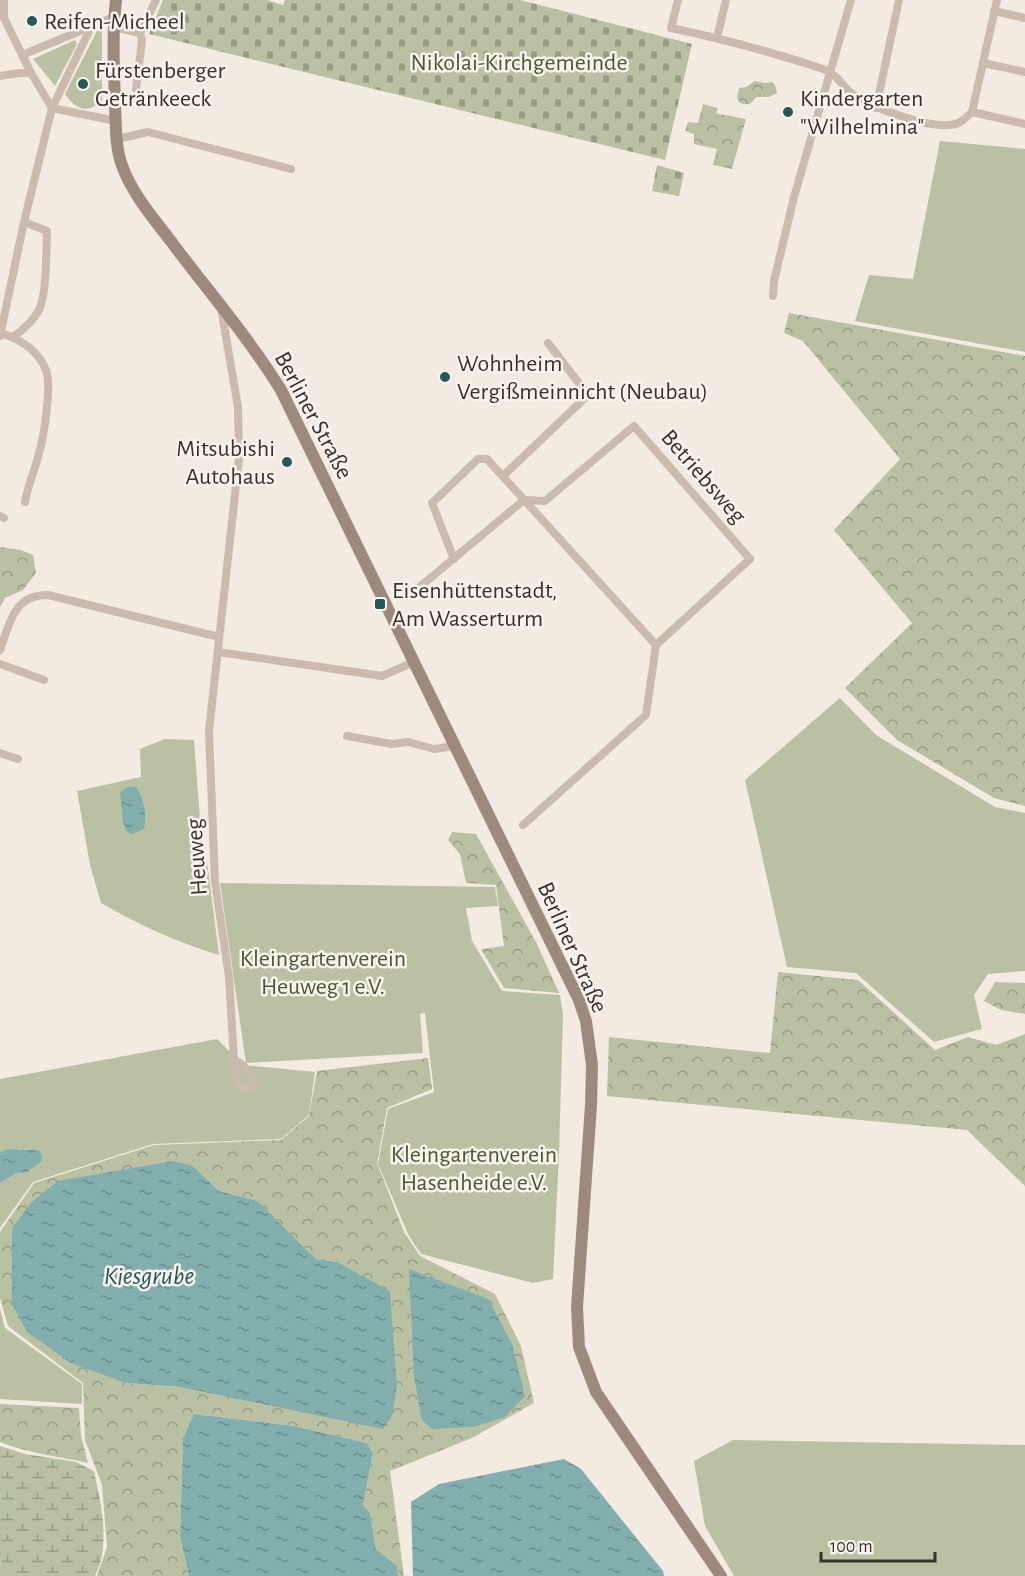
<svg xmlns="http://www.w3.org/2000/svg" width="1025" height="1576" font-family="'Alegreya Sans',sans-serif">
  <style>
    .green { fill: #b9c1a2 }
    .forest { fill: url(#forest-crowns); fill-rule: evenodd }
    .wetland { fill: url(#wetland-marsh) }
    .cemetery { fill: url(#cemetery-stones) }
    .water { fill: url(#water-ripples) }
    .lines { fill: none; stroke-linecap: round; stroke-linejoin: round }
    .minor { stroke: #cbbaae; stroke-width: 8 }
    .secondary { stroke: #9e897f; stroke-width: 12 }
    .poi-dot { fill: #235959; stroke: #faf4ef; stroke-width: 2 }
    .labels { text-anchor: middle; stroke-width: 5; stroke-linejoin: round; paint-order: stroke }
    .poi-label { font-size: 24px; fill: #3a302c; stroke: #faf4ef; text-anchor: start }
    .park-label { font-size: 24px; fill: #4b5731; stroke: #faf4ef }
    .street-label { font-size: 24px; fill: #3a302c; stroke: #faf4ef }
    .water-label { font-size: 26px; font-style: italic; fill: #235959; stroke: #faf4ef }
  </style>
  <defs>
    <pattern id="forest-crowns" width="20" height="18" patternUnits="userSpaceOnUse" patternTransform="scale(1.5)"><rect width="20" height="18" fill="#b9c1a2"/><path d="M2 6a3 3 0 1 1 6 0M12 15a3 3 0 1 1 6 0" fill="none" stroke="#979d84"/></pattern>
    <pattern id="wetland-marsh" width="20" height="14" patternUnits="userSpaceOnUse" patternTransform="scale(1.5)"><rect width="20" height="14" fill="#b9c1a2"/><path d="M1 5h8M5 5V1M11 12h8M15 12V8" fill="none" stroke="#979d84"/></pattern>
    <pattern id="cemetery-stones" width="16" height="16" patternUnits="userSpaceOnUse" patternTransform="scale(1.5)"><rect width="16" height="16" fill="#b9c1a2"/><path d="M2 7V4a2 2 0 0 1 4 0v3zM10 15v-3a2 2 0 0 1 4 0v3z" fill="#979d84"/></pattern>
    <pattern id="water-ripples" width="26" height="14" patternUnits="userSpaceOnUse" patternTransform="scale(1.5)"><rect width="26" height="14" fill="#82aeae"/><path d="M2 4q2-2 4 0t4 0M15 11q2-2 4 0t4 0" fill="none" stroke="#6b8e8e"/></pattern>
  </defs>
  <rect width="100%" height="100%" fill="#f3eae2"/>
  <!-- green -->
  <g class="green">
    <path d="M98,29L102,30V100C89,115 75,109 65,94Z"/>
    <path d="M75,40L77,44L55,86L33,59Z"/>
    <path d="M940,141L1025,149V352L855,321L869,275L913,279Z"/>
    <path d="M840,698L876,735L995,807L1025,813V971L988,974L974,995L982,1029L934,1042L856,973L787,967L745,780Z"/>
    <path d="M165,739L194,740L203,860L207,862L219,955C177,942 139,925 101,903L90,865L77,791L141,777L140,749Z"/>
    <path d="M220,883L495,887L498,906L466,908L472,941L502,991L560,995L563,1015L559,1153L553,1279L533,1283L421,1254L409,1236L378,1164L388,1109L434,1092L425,1013L420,1014L423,1053L246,1063Z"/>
    <path d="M217,1039L243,1065L315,1072L309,1115L281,1139L153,1144L33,1182L0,1228V1183L17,1173H26L41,1162L29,1149H8L0,1152V1079Z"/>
    <path d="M0,1309L5,1328L82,1384V1404L0,1399Z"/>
    <path d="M733,1440L1025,1445V1576H734L705,1526L694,1461Z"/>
  </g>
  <!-- forest -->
  <g class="forest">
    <path d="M755,81L766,83L772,82L775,85L777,93L769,97H756C751,104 749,106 740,103L737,98L739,88L746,87Z"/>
    <path d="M703,104L718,108L716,113L719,114L746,119L732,169L713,165L717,149L694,144V134L685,131L688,122L698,123Z"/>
    <path d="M789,313L1025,356V806L994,798L897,740L845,688L912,623L834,530L900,459L803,341L784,333Z"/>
    <path d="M0,547L21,550L33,555L36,573L23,590L5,598L0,607Z"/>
    <path d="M452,832L476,834L537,944L559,993L504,988L481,949L504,946L496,885L466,883L460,854L448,840Z"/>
    <path d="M778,972L858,980L935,1050L968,1037L996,1045L1025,1034V1186L967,1130L607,1096L609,1037L770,1053Z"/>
    <path d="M995,982L1025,983V1014L1001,1010L984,1001Z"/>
    <path d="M428,1058L432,1089L387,1108L377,1163L404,1232L420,1256L495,1294L521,1346L534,1403L472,1438L390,1471L404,1576H398L397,1566L376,1549L370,1513L363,1505L373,1453L367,1443L294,1426L194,1414L183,1438L180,1537L189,1576H97L107,1547L102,1485L85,1440L83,1383L8,1326L0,1298V1232L34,1183L154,1145L281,1140L309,1116L317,1071ZM193,1166L219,1191L258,1201L316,1259L337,1262L180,1387L126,1383Z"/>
    <path d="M0,1404L79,1408L81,1435L88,1463C59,1456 29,1454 0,1442Z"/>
  </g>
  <!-- wetland -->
  <path class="wetland" d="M0,1446L25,1454L76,1462L94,1471C101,1504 111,1545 95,1576H0Z"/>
  <!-- cemetery -->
  <g class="cemetery">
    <path d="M163,0H267L283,5L285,0H520L692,44L665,160L149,34Z"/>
    <path d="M657,165L684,173L679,196L652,191Z"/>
  </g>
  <!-- water -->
  <g class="water">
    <path d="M128,787H136C144,799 147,814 144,829L132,834L126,831L123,822L120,792Z"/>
    <path d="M8,1149L39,1150L42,1156L41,1162L26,1173H17L0,1183V1152Z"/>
    <path d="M173,1161L193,1166L219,1191L258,1201L316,1259L337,1262L390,1291L397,1387L392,1416L383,1429L180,1387L126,1383L71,1363L27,1332L12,1304V1228L32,1202L58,1181Z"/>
    <path d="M409,1269L488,1299L512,1344L525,1396L505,1417L473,1427L432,1429L422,1420L414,1377Z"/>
    <path d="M194,1414L294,1426L367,1443L373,1453L363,1505L370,1513L376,1549L397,1566L398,1576H189L180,1537L183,1438Z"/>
    <path d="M564,1459L581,1469L663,1571L664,1576H413L411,1502L439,1484Z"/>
  </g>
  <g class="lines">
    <!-- minor -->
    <g class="minor">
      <path d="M4,0V18L31,73L52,108L116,121"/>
      <path d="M678,0L671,28C723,39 776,53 826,70C836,74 842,85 850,92C869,107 924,127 949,125C959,125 965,119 972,112"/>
      <path d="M994,11L1025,18"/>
      <path d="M114,27L140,33L156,0"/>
      <path d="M717,38L726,0"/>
      <path d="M22,55L114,17"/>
      <path d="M983,63L1025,72"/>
      <path d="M0,76L19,73H31"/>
      <path d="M136,89L142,40L140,33"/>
      <path d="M876,108L899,0"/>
      <path d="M972,112L997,0"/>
      <path d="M972,112L1025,124"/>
      <path d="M117,139L148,132L291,169"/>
      <path d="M773,296L774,281L794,197L851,0"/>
      <path d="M221,308L238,407L239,458L209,731L215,882L229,977L234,1060C245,1063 250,1074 254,1083L253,1087L248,1090L239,1086L235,1077L234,1060"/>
      <path d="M1,333C20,339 38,350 46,370C52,385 44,437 39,453C35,470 28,485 25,502"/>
      <path d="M0,336L24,222L52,108L91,27"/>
      <path d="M13,337C23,330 33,321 39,310C47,294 46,250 47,231L24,222"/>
      <path d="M503,476L588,395L548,343"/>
      <path d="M0,516L4,518"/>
      <path d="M410,595L524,500L545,501L634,426L750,559L656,645L487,459H478L432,503L454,559"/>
      <path d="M0,650C10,623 13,595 48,595L219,637"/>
      <path d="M218,652L382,676L414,662"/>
      <path d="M0,664L44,680"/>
      <path d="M347,736L392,744L408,742L434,749L455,746"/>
      <path d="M0,753L18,759"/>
      <path d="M523,825L646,715L656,645"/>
    </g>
    <!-- secondary -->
    <path class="secondary" d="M116,0C112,35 114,70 115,105C116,125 115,149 123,168C133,195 155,220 173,244C209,292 249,338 281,390L579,1000L586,1021L592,1065L591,1105L577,1307L579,1347L596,1392L721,1576"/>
  </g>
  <!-- markers -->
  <g class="poi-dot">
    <circle cx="32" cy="21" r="6"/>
    <circle cx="83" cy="84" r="6"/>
    <circle cx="788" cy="112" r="6"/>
    <circle cx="445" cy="377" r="6"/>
    <circle cx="287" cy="462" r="6"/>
    <rect x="374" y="598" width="12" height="12" rx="3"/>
  </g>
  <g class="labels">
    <!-- poi labels -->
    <g class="poi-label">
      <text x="44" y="29">Reifen-Micheel</text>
      <text x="95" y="78">Fürstenberger<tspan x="95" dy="28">Getränkeeck</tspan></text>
      <text x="800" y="106">Kindergarten<tspan x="800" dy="28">"Wilhelmina"</tspan></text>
      <text x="457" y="371">Wohnheim<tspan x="457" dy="28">Vergißmeinnicht (Neubau)</tspan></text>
      <text x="275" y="456" text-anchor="end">Mitsubishi<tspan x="275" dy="28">Autohaus</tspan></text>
      <text x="392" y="598">Eisenhüttenstadt,<tspan x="392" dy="28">Am Wasserturm</tspan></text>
    </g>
    <!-- park labels -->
    <g class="park-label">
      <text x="519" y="70">Nikolai-Kirchgemeinde</text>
      <text x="323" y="966">Kleingartenverein<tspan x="323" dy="28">Heuweg 1 e.V.</tspan></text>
      <text x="474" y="1162">Kleingartenverein<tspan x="474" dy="28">Hasenheide e.V.</tspan></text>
    </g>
    <!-- street labels -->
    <g class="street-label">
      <text transform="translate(314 415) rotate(62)" y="8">Berliner Straße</text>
      <text transform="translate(704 476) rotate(49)" y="8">Betriebsweg</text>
      <text transform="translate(196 857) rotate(-94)" y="8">Heuweg</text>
      <text transform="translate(573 947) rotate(66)" y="8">Berliner Straße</text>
    </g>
    <!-- water labels -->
    <g class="water-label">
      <text x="149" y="1284">Kiesgrube</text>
    </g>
  </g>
  <!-- scale -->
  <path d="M821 1552v9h114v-9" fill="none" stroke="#3a302c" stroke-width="3"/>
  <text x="830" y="1552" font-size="18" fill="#3a302c" stroke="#faf4ef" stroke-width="4.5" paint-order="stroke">100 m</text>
</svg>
